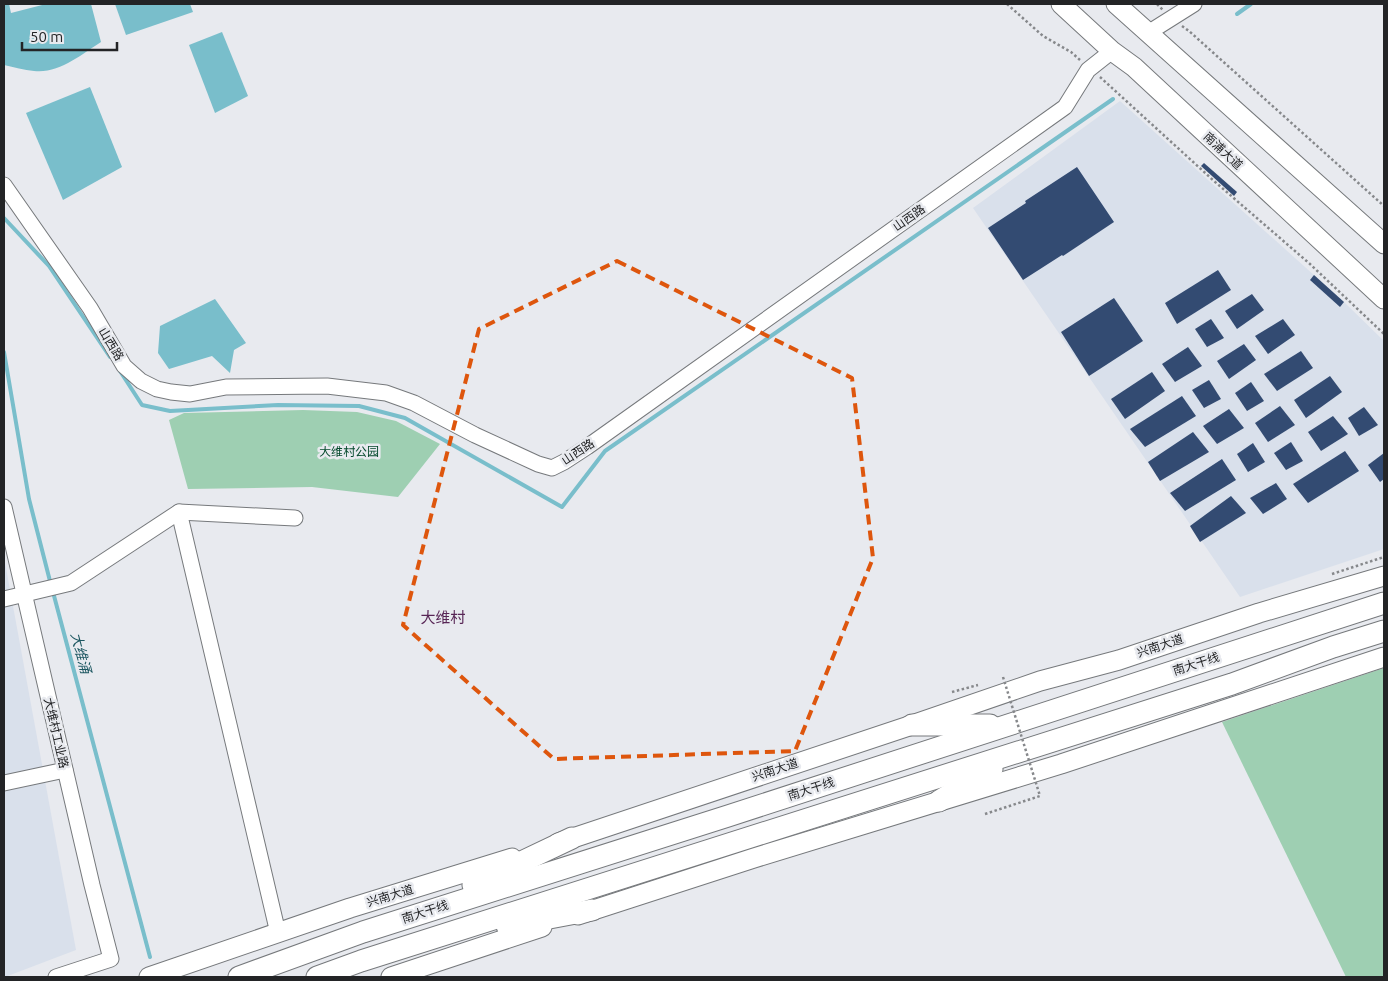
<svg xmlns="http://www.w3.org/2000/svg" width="1388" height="981" font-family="Ubuntu,'Noto Sans SC',sans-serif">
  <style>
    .built { fill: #d9e0eb }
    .green { fill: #9ecfb2 }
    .water { fill: #79becb }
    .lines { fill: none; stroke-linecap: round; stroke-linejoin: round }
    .stream { stroke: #79becb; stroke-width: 4 }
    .building { fill: #334b72 }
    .minor-casing { stroke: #76797c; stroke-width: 17 }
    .major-casing { stroke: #76797c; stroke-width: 21 }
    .highway-casing { stroke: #76797c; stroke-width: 23 }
    .path { stroke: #86888b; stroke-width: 2.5; stroke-dasharray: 2.5 2.5; stroke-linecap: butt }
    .minor { stroke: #fff; stroke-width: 15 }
    .major { stroke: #fff; stroke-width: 19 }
    .highway { stroke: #fff; stroke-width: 21 }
    .path-bridge { stroke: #86888b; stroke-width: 2.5; stroke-dasharray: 2.5 2.5; stroke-linecap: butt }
    .marked { fill: none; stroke: #de560d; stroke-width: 4; stroke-dasharray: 10 6; stroke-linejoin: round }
    .labels { text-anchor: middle; stroke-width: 5; stroke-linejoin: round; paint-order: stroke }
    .street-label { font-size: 12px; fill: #232426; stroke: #e8eaef }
    .park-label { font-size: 12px; fill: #04492c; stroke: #e8eaef }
    .water-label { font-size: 14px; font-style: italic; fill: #1d5761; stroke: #e8eaef }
    .quarter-label { font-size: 15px; fill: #582656; stroke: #e8eaef }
  </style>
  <rect width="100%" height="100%" fill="#e8eaef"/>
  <!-- built -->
  <g class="built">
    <path d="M1120,101L1344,302L1384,341V549L1240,597L973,208Z"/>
    <path d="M4,557L76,950L5,977H4Z"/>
  </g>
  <!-- green -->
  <g class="green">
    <path d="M303,410L357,412L396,421L440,444L398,497L312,487L188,489L169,420L184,413Z"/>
    <path d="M1384,668V977H1346L1222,722Z"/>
  </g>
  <!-- water -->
  <g class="water">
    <path d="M4,4H9L11,13L46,4H91L101,42C82,54 59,74 34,71C24,70 14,67 4,65Z"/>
    <path d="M115,4H190L193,12L126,35Z"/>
    <path d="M222,32L248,96L215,113L189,45Z"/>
    <path d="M90,87L122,167L63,200L26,113Z"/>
    <path d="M215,299L246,343L234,350L230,373L212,356L169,369L158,353L160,326Z"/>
  </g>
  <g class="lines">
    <!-- stream -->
    <g class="stream">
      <path d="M1237,14L1251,4"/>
      <path d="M4,218L49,266L110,357"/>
      <path d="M4,352L29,499L51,585"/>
      <path d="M120,371L142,405L170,411L278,405L359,406L405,418L562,507L605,451L1113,99"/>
      <path d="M53,592L150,957"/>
    </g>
  </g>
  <!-- building -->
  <g class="building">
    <path d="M1204,163L1237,192L1234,196L1201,166Z"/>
    <path d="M1077,167L1114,222L1063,256L1062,255L1023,280L988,228L1026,203L1025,201Z"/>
    <path d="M1218,270L1231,290L1177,324L1165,303Z"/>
    <path d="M1314,275L1344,302L1340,307L1310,280Z"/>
    <path d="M1252,294L1264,310L1237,329L1225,311Z"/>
    <path d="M1114,298L1143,341L1089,376L1061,332Z"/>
    <path d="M1211,319L1224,338L1207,347L1195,329Z"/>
    <path d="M1283,319L1295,335L1268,354L1255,336Z"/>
    <path d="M1244,344L1256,360L1229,379L1217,361Z"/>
    <path d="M1188,347L1202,366L1175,382L1162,364Z"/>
    <path d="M1301,351L1313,368L1277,391L1264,374Z"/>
    <path d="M1152,372L1165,391L1125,419L1111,399Z"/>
    <path d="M1330,376L1342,392L1306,418L1294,400Z"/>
    <path d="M1209,380L1221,399L1204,408L1192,390Z"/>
    <path d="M1251,382L1264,401L1247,411L1235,393Z"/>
    <path d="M1182,396L1196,416L1145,447L1130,429Z"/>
    <path d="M1280,406L1295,425L1268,442L1255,423Z"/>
    <path d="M1364,407L1378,425L1359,436L1348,418Z"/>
    <path d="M1229,409L1244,428L1217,444L1203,426Z"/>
    <path d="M1333,416L1348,434L1321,451L1308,432Z"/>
    <path d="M1193,432L1209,452L1160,481L1148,462Z"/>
    <path d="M1291,442L1303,461L1286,470L1274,453Z"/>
    <path d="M1253,443L1265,462L1248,472L1237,454Z"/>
    <path d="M1345,451L1359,471L1308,503L1293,484Z"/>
    <path d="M1384,453V479L1380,482L1368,465Z"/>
    <path d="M1222,459L1236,480L1185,511L1170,493Z"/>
    <path d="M1276,483L1287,499L1263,514L1250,498Z"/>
    <path d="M1231,496L1246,513L1200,542L1190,526Z"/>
  </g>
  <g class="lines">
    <defs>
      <g id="minor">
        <path d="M1148,33L1194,4"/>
        <path d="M4,185L90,308L124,366L141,381L157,389L171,392L190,394L226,387L327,386L386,393L414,403L475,435L538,464L552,468L564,462L587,447L1065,107L1088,70L1112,51"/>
        <path d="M4,507L92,885L111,959L56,977"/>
        <path d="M179,512L278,933"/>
        <path d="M4,599L71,583L179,512L295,518"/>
        <path d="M4,783L65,770"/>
      </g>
      <g id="major">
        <path d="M1061,4L1112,51L1134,67L1384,299"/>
        <path d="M1116,4L1384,244"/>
        <path d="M558,843L912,725L1040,681L1119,660L1259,613L1384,576"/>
        <path d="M578,915L754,858L1061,764L1384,657"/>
        <path d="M149,977L350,908L512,858"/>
        <path d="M391,977L542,927"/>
      </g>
      <g id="highway">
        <path d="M912,725H990"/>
        <path d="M939,801L992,769"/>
        <path d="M473,885L572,838"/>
        <path d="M507,926L592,910"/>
        <path d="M239,977L363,932L728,816L1384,603"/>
        <path d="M317,977L361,961L1232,684L1333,647L1384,631"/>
      </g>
    </defs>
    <!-- minor casing -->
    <use href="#minor" class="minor-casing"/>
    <!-- major casing -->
    <use href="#major" class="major-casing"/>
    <!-- highway casing -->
    <use href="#highway" class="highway-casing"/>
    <!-- path -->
    <g class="path">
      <path d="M1007,4L1043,36L1071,52L1080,60"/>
      <path d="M1157,4L1163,10"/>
      <path d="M1182,26L1189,31L1384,206"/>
      <path d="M1100,77L1214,181L1310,264L1384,334"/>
      <path d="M1332,574L1384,557"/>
      <path d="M952,692L978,685"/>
      <path d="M985,814L1040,796"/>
    </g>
    <!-- minor -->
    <use href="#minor" class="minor"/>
    <!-- major -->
    <use href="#major" class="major"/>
    <!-- highway -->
    <use href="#highway" class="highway"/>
    <!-- path-bridge -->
    <path class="path-bridge" d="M1003,677L1040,796"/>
  </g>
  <!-- marked area -->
  <path class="marked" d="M617,261L852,378L873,558L795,751L554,759L403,625L479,329Z"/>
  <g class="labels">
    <!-- street labels -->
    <g class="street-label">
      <text transform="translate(1223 151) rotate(43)" y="4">南浦大道</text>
      <text transform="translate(909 218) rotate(-35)" y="4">山西路</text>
      <text transform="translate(111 344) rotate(59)" y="4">山西路</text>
      <text transform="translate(578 452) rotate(-33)" y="4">山西路</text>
      <text transform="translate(1160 646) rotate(-18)" y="4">兴南大道</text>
      <text transform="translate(1196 664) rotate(-18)" y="4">南大干线</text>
      <text transform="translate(56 733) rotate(77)" y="4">大维村工业路</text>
      <text transform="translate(775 770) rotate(-18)" y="4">兴南大道</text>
      <text transform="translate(811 789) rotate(-18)" y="4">南大干线</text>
      <text transform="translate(390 896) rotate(-17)" y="4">兴南大道</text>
      <text transform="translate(425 912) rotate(-18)" y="4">南大干线</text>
    </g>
    <!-- park labels -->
    <g class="park-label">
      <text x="349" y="456">大维村公园</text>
    </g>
    <!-- water labels -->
    <g class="water-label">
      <text transform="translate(81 653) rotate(75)" y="5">大维涌</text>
    </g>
    <!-- quarter labels -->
    <g class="quarter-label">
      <text x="443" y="623">大维村</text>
    </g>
  </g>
  <!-- border -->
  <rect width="1388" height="981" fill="none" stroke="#232426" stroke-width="10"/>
  <!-- scale -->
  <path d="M22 42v8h95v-8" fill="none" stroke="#232426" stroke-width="2.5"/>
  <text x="30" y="42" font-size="15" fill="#232426" stroke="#e8eaef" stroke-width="4" paint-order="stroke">50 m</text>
</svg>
